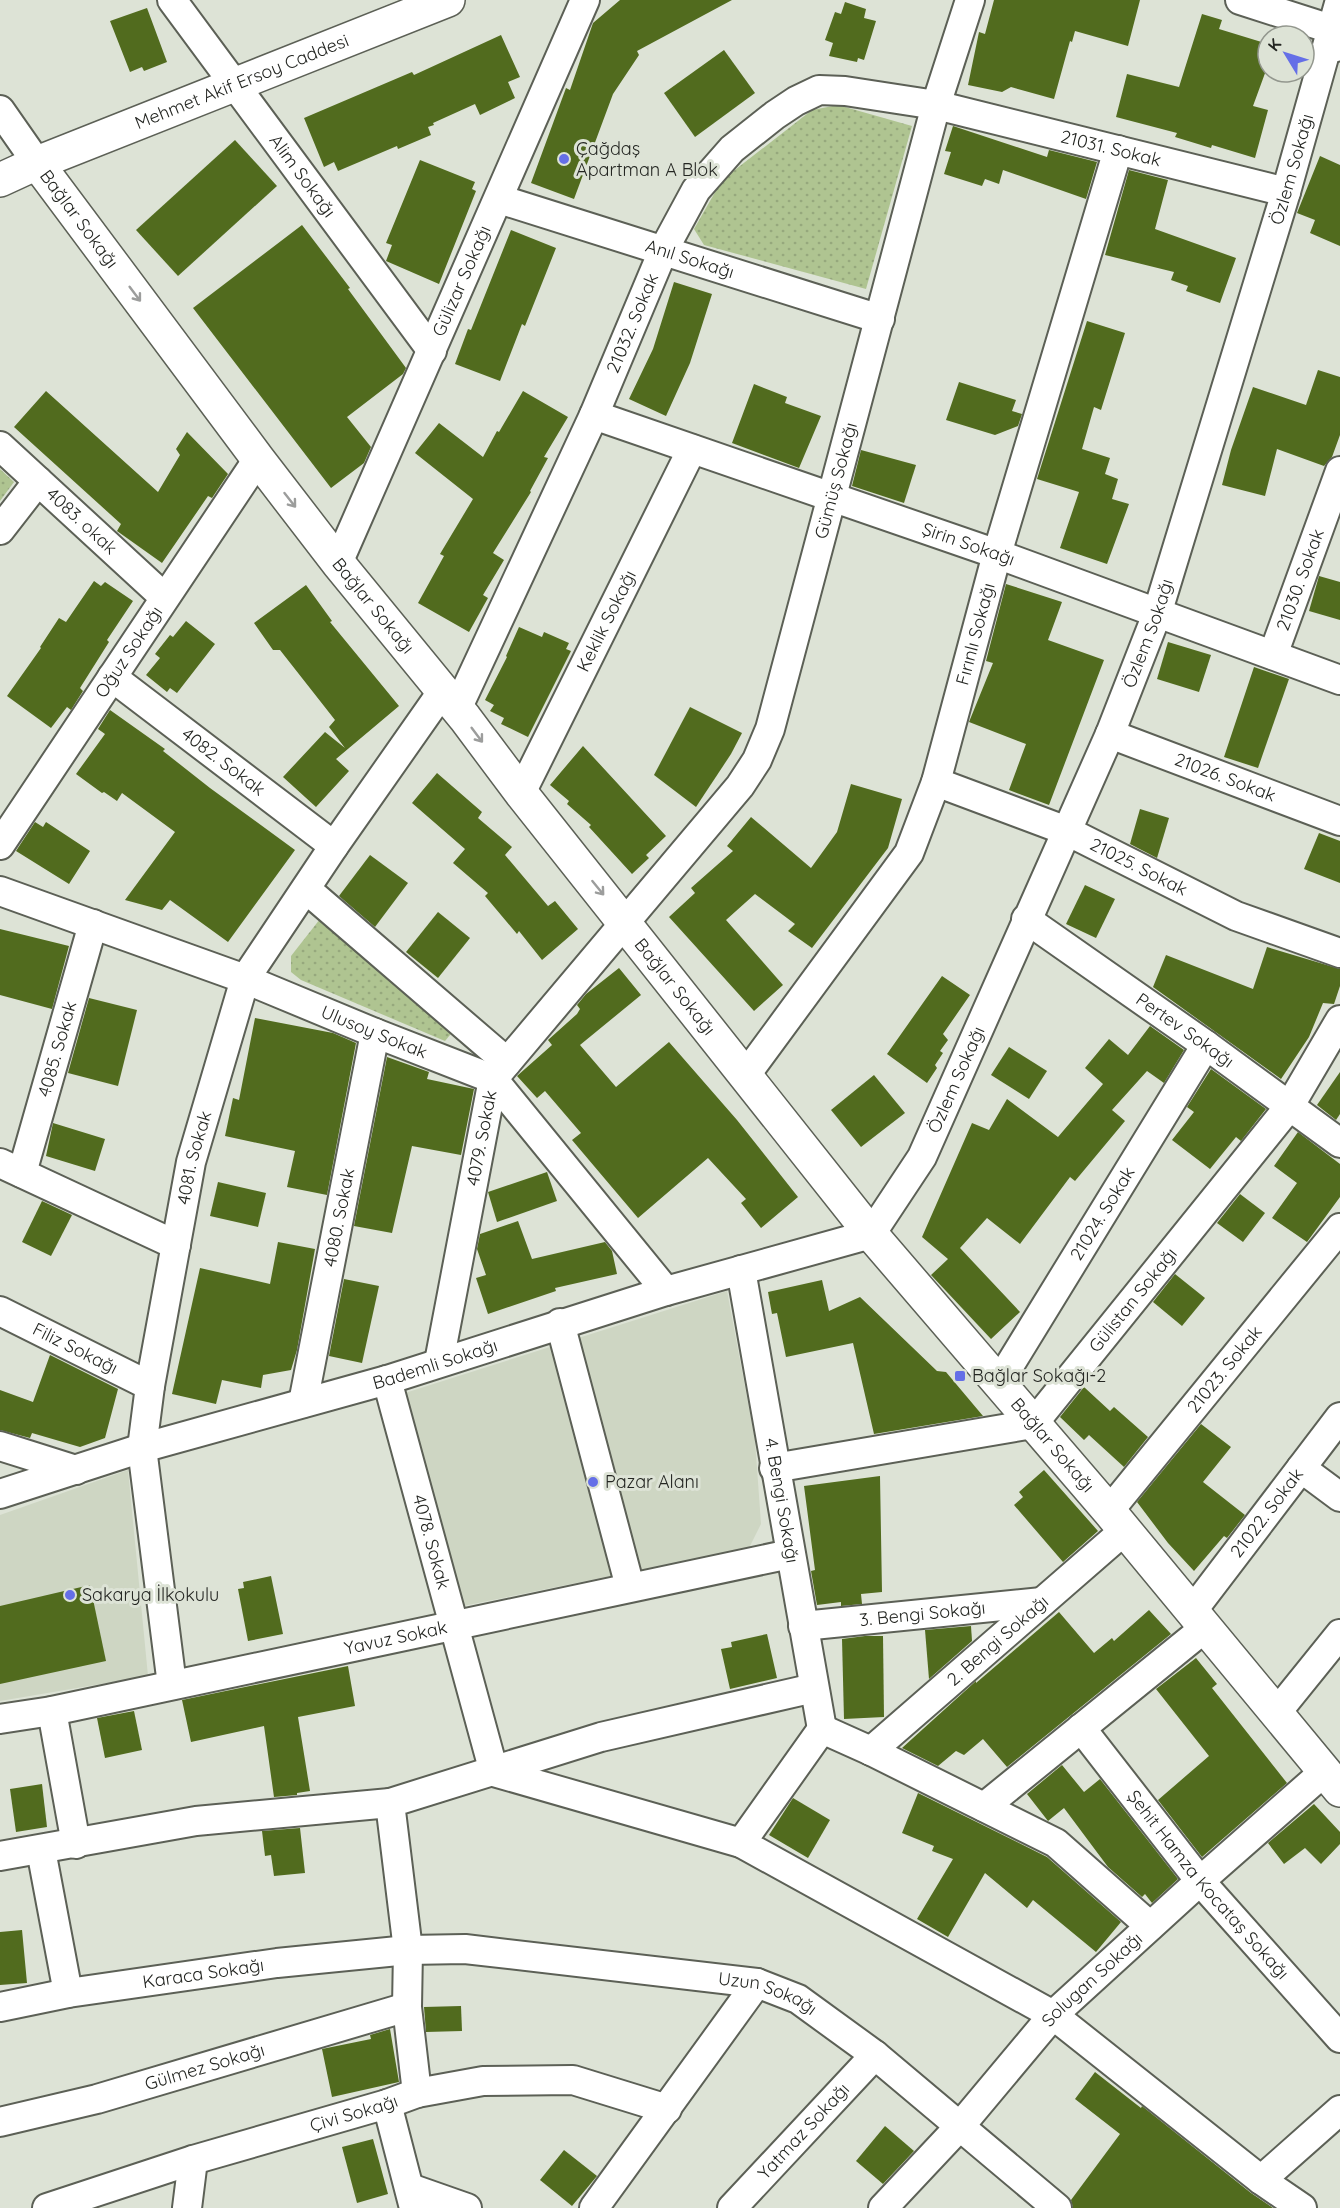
<svg xmlns="http://www.w3.org/2000/svg" width="1340" height="2208" font-family="Quicksand,sans-serif">
  <style>
    .built { fill: #ced6c3 }
    .park { fill: url(#park-dots) }
    .building { fill: #516b1e }
    .lines { fill: none; stroke-linecap: round; stroke-linejoin: round }
    .street-casing { stroke: #5c6056; stroke-width: 32 }
    .secondary-casing { stroke: #5c6056; stroke-width: 36 }
    .street { stroke: #fff; stroke-width: 28 }
    .secondary { stroke: #fff; stroke-width: 33 }
    .oneway { stroke: #9c9d9c }
    .poi-dot { fill: #656fe7; stroke: #dde3d6; stroke-width: 2 }
    .labels { text-anchor: middle; stroke-width: 6; stroke-linejoin: round; paint-order: stroke }
    .street-label { font-size: 18px; fill: #242622; stroke: #dde3d6 }
    .poi-label { font-size: 18px; fill: #242622; stroke: #dde3d6; text-anchor: start }
  </style>
  <defs>
    <pattern id="park-dots" width="8" height="8" patternUnits="userSpaceOnUse" patternTransform="scale(1.5)"><rect width="8" height="8" fill="#afc491"/><path d="M2 2h.1M6 6h.1" fill="none" stroke="#96a87d" stroke-width="1.8" stroke-linecap="round"/></pattern>
  </defs>
  <rect width="100%" height="100%" fill="#dde3d6"/>
  <!-- built -->
  <g class="built">
    <path d="M727,1291L755,1440L761,1524L749,1548L458,1607L405,1393Z"/>
    <path d="M128,1470L148,1676L0,1701V1515Z"/>
  </g>
  <!-- park -->
  <g class="park">
    <path d="M838,105L912,126L866,289L704,245L694,229L722,180L812,110Z"/>
    <path d="M0,469L14,482L0,501Z"/>
    <path d="M320,919L455,1029L445,1041L301,980L291,972V956Z"/>
  </g>
  <!-- building -->
  <g class="building">
    <path d="M620,0H732L637,51L639,55L613,94L574,199L531,183L566,88L570,90L593,23Z"/>
    <path d="M994,0H1140L1128,46L1075,31L1072,42L1070,41L1054,99L1011,87L1002,92L968,85L979,32L985,34Z"/>
    <path d="M845,2L866,9L864,18L876,21L864,60L858,58L857,62L829,56L833,43L825,40L835,12L841,14Z"/>
    <path d="M147,8L167,62L144,71L142,67L130,72L110,21Z"/>
    <path d="M1202,14L1222,20L1219,29L1268,44V65L1253,106L1268,110L1255,158L1212,145L1211,148L1175,137L1177,133L1116,117L1127,74L1179,87Z"/>
    <path d="M501,35L520,77L508,82L515,98L480,115L475,104L433,123L434,125L428,127L431,135L398,149L397,146L338,171L334,162L324,167L304,118L412,72L414,75Z"/>
    <path d="M724,50L755,93L695,137L664,93Z"/>
    <path d="M953,126L1047,157L1049,150L1097,162L1086,199L1003,170L999,184L985,179L982,186L944,174L951,152L945,151Z"/>
    <path d="M235,140L277,186L178,276L136,230Z"/>
    <path d="M1320,156L1340,165V246L1310,233L1315,220L1297,213Z"/>
    <path d="M420,160L475,182L472,189L476,191L439,284L386,261L392,245L386,243Z"/>
    <path d="M1129,170L1168,180L1155,229L1236,258L1220,303L1186,291L1188,286L1171,280L1174,272L1105,255Z"/>
    <path d="M302,225L350,288L348,289L406,368L403,374L347,417L371,447L364,463L331,488L193,308Z"/>
    <path d="M511,230L556,248L525,326L522,324L500,381L455,364L468,329L471,330Z"/>
    <path d="M674,282L712,294L690,363L666,416L629,399L653,349Z"/>
    <path d="M1087,321L1125,333L1101,410L1094,407L1082,449L1110,458L1105,474L1118,479L1112,499L1129,504L1107,564L1060,548L1079,492L1037,479Z"/>
    <path d="M1318,370L1340,377V435L1332,457L1324,466L1277,449L1265,496L1222,485L1231,450L1253,387L1306,405Z"/>
    <path d="M959,382L1016,400L1012,411L1022,414L1018,426L995,435L946,420Z"/>
    <path d="M754,384L787,397L785,403L821,416L799,468L732,443Z"/>
    <path d="M46,391L158,492L180,455L176,449L187,432L228,474L212,498L208,496L162,563L117,531L121,524L14,427Z"/>
    <path d="M523,391L568,417L544,457L548,458L530,491L531,492L493,553L504,560L483,595L488,598L469,632L418,603L444,556L440,554L473,499L415,453L439,423L483,457L497,431L499,432Z"/>
    <path d="M861,450L916,465L904,503L852,486Z"/>
    <path d="M1319,576L1340,582V620L1309,611Z"/>
    <path d="M94,581L101,586L105,582L133,601L107,640L109,642L80,688L83,691L71,710L67,707L51,728L7,696L41,648L40,647L59,618L66,622Z"/>
    <path d="M1006,584L1062,602L1048,640L1104,660L1049,805L1009,790L1026,744L969,722L993,663L986,661Z"/>
    <path d="M306,585L332,621L330,622L399,706L336,759L349,771L316,807L283,777L325,732L345,748L329,727L335,720L280,650H273L254,623Z"/>
    <path d="M186,621L215,644L177,693L170,688L167,692L146,675L160,658L155,654L170,635L173,637Z"/>
    <path d="M519,627L542,637L544,632L569,643L566,649L571,651L528,737L501,724L504,718L490,711L494,705L485,700L507,657L506,656Z"/>
    <path d="M1168,642L1211,655L1199,692L1157,679Z"/>
    <path d="M1254,667L1289,679L1258,768L1224,757Z"/>
    <path d="M690,707L742,733L731,754L696,807L654,775Z"/>
    <path d="M110,710L165,749L163,751L210,788L295,850L228,942L170,900L162,910L125,900L175,832L122,793L117,801L104,792L102,793L76,774L105,734L98,729Z"/>
    <path d="M583,746L666,836L646,855L649,858L632,874L589,827L591,825L567,804L569,801L550,785Z"/>
    <path d="M437,773L482,812L478,818L512,847L505,855L548,906L555,901L578,929L542,960L519,931L517,934L485,896L488,893L453,863L465,849L412,803Z"/>
    <path d="M851,784L902,799L888,848L812,948L788,931L795,924L755,894L726,920L783,985L754,1011L669,917L695,893L691,888L733,851L727,846L751,817L811,868L837,832Z"/>
    <path d="M1140,809L1169,818L1157,858L1130,844Z"/>
    <path d="M35,822L43,827L46,822L90,851L69,884L16,851Z"/>
    <path d="M1319,833L1340,841V883L1304,869Z"/>
    <path d="M370,855L408,883L375,927L339,896Z"/>
    <path d="M1085,885L1115,899L1096,938L1066,924Z"/>
    <path d="M438,912L470,938L438,978L406,952Z"/>
    <path d="M0,929L69,946L52,1009L0,995Z"/>
    <path d="M1267,947L1340,969V986L1334,1004L1323,1003L1309,1037L1281,1079L1153,987L1166,955L1253,989Z"/>
    <path d="M619,968L641,995L580,1045L616,1087L669,1042L737,1120L798,1197L761,1228L741,1203L746,1199L708,1158L638,1218L572,1140L581,1133L545,1091L537,1098L517,1076L552,1045L548,1040L577,1014L580,1009L577,1005L586,994Z"/>
    <path d="M942,976L970,995L943,1034L948,1040L940,1051L943,1053L935,1065L937,1068L927,1083L887,1054Z"/>
    <path d="M89,998L137,1010L118,1086L68,1073Z"/>
    <path d="M255,1018L333,1033L356,1043L327,1195L287,1187L295,1151L225,1136L233,1098L239,1100Z"/>
    <path d="M1150,1026L1184,1050L1164,1083L1147,1071L1112,1110L1125,1121L1075,1181L1070,1177L1020,1244L987,1218L960,1248L1020,1312L991,1339L931,1275L948,1259L922,1237L972,1123L989,1130L1007,1099L1058,1137L1103,1084L1085,1068L1109,1039L1128,1055Z"/>
    <path d="M1009,1047L1047,1071L1029,1099L991,1075Z"/>
    <path d="M387,1057L429,1072L427,1079L474,1089L461,1155L412,1146L392,1233L354,1226Z"/>
    <path d="M1211,1069L1266,1109L1241,1141L1236,1137L1210,1169L1172,1140L1194,1112L1187,1107Z"/>
    <path d="M1340,1072V1114L1336,1120L1317,1105Z"/>
    <path d="M874,1075L905,1113L861,1147L831,1110Z"/>
    <path d="M53,1123L105,1139L95,1171L46,1156Z"/>
    <path d="M1298,1132L1340,1164V1197L1307,1242L1272,1218L1297,1183L1274,1166Z"/>
    <path d="M547,1172L557,1201L497,1222L488,1192Z"/>
    <path d="M218,1182L266,1193L258,1227L210,1216Z"/>
    <path d="M1240,1194L1265,1213L1243,1242L1217,1223Z"/>
    <path d="M42,1201L72,1215L51,1256L22,1242Z"/>
    <path d="M518,1221L532,1259L605,1242L612,1251L617,1274L555,1288L556,1291L488,1314L476,1278L486,1275L477,1249L480,1234Z"/>
    <path d="M278,1242L315,1249L297,1350L291,1370L263,1375L261,1388L222,1380L216,1404L172,1394L200,1268L270,1284Z"/>
    <path d="M1175,1274L1205,1298L1182,1326L1153,1302Z"/>
    <path d="M344,1279L379,1286L362,1363L329,1356Z"/>
    <path d="M822,1280L829,1311L860,1297L937,1371L946,1372L983,1416L874,1434L853,1343L786,1357L777,1313L772,1314L768,1292Z"/>
    <path d="M50,1355L118,1389L105,1438L80,1447L32,1433L30,1438L0,1430V1390L33,1402Z"/>
    <path d="M1084,1387L1110,1411L1114,1407L1148,1437L1124,1467L1089,1435L1084,1440L1060,1417Z"/>
    <path d="M1201,1424L1231,1447L1203,1482L1245,1515L1227,1538L1224,1536L1194,1571L1168,1543L1137,1502Z"/>
    <path d="M1044,1470L1098,1531L1063,1562L1014,1505L1023,1497L1019,1492Z"/>
    <path d="M880,1476L882,1592L861,1594L862,1604L841,1606V1602L817,1605L811,1571L815,1570L804,1486Z"/>
    <path d="M271,1576L283,1634L248,1641L238,1589L244,1588L243,1582Z"/>
    <path d="M90,1585L106,1661L0,1684V1606Z"/>
    <path d="M1149,1610L1171,1634L1007,1767L983,1739L964,1755L956,1751L938,1766L902,1748L976,1681V1683L1059,1612L1094,1653L1112,1638L1114,1641Z"/>
    <path d="M971,1626L972,1641L929,1679L925,1630Z"/>
    <path d="M767,1634L777,1678L730,1689L721,1649L732,1647L731,1642Z"/>
    <path d="M865,1636H883L884,1717L844,1719L842,1639Z"/>
    <path d="M1196,1658L1217,1684L1212,1688L1287,1783L1202,1857L1158,1800L1209,1756L1156,1689Z"/>
    <path d="M348,1666L355,1706L298,1717L310,1791L297,1793V1795L274,1797L264,1726L191,1742L182,1700Z"/>
    <path d="M134,1711L142,1750L105,1758L97,1718Z"/>
    <path d="M1062,1765L1084,1792L1100,1779L1178,1879L1152,1903L1145,1894L1142,1897L1108,1867L1064,1808L1048,1821L1027,1794Z"/>
    <path d="M42,1784L47,1827L16,1832L10,1789Z"/>
    <path d="M918,1793L1047,1857L1121,1922L1096,1952L1033,1900L1027,1908L985,1873L948,1937L917,1919L953,1859L932,1851L934,1846L902,1833Z"/>
    <path d="M793,1798L830,1820L808,1858L769,1835Z"/>
    <path d="M1314,1804L1340,1832V1844L1321,1864L1305,1848L1284,1864L1268,1843Z"/>
    <path d="M300,1828L305,1873L274,1876L271,1855L265,1856L262,1831Z"/>
    <path d="M22,1930L27,1983L0,1985V1932Z"/>
    <path d="M461,2006L462,2031L426,2032L424,2007Z"/>
    <path d="M390,2029L399,2082L332,2097L322,2049L371,2039L370,2035Z"/>
    <path d="M1095,2072L1141,2108L1142,2106L1251,2193L1273,2208H1073L1071,2200L1120,2134L1075,2099Z"/>
    <path d="M885,2126L914,2151L883,2184L856,2161Z"/>
    <path d="M373,2139L388,2194L357,2203L342,2147Z"/>
    <path d="M564,2150L597,2176L572,2206L540,2180Z"/>
  </g>
  <g class="lines">
    <defs>
      <g id="street">
        <path id="s1" d="M172,0L432,351"/>
        <path d="M1240,0L1331,29L1336,47"/>
        <path d="M0,110L37,163"/>
        <path id="s2" d="M499,199L880,319"/>
        <path id="s3" d="M594,415L997,554L1340,680"/>
        <path id="s4" d="M0,446L164,597"/>
        <path d="M0,530L38,481"/>
        <path id="s5" d="M338,563L585,0"/>
        <path id="s6" d="M1273,655L1340,471"/>
        <path id="s7" d="M112,677L334,846"/>
        <path id="s8" d="M457,709L594,415L663,251L696,190L732,149L775,115L796,101L819,90L845,91L936,105L1286,192"/>
        <path id="s9" d="M1110,734L1340,821"/>
        <path id="s10" d="M936,782L1067,831L1236,916L1340,953"/>
        <path id="s11" d="M521,793L692,449"/>
        <path id="s12" d="M0,845L258,459"/>
        <path d="M306,889L507,1062"/>
        <path id="s13" d="M0,891L245,979L375,1033L493,1079L666,1291"/>
        <path id="s14" d="M1026,919L1206,1045L1340,1143"/>
        <path id="s15" d="M745,1076L909,853L936,782L997,554L1118,150"/>
        <path d="M0,1163L176,1245"/>
        <path id="s16" d="M22,1173L93,924"/>
        <path id="s17" d="M741,1270L822,1729"/>
        <path id="s18" d="M0,1311L150,1386"/>
        <path d="M560,1323L630,1587"/>
        <path id="s19" d="M439,1362L493,1079L740,786L757,760L770,729L936,105L970,0"/>
        <path id="s20" d="M387,1380L494,1772"/>
        <path id="s21" d="M998,1384L1206,1045"/>
        <path id="s22" d="M303,1403L375,1033"/>
        <path d="M0,1446L76,1470"/>
        <path id="s23" d="M774,1468L1033,1424L1289,1107L1340,1020"/>
        <path d="M1301,1468L1340,1497"/>
        <path id="s24" d="M0,1494L142,1448L387,1380L666,1291L871,1234L922,1157L1110,734L1157,614L1286,192L1340,0"/>
        <path id="s25" d="M1109,1511L1340,1228"/>
        <path id="s26" d="M1193,1610L1340,1417"/>
        <path id="s27" d="M803,1626L1042,1602"/>
        <path id="s28" d="M172,1685L142,1448L150,1386L191,1162L245,979L334,846L442,692"/>
        <path d="M52,1711L76,1844"/>
        <path d="M1277,1712L1340,1634"/>
        <path id="s29" d="M0,1719L52,1711L790,1554"/>
        <path id="s30" d="M1081,1728L1200,1881L1340,2038"/>
        <path d="M822,1729L871,1751L1056,1843L1150,1926"/>
        <path id="s31" d="M871,1751L1125,1530"/>
        <path d="M494,1772L741,1843L822,1729"/>
        <path d="M984,1807L1206,1627"/>
        <path d="M741,1843L1053,2015L1261,2180L1302,2208"/>
        <path d="M41,1850L68,1993"/>
        <path d="M0,1856L196,1821L390,1803"/>
        <path id="s32" d="M0,2007L68,1993L277,1963L408,1950L465,1949L757,1983L798,1999L875,2055L1057,2208"/>
        <path d="M417,2093L407,2007L408,1950L390,1803L601,1737L814,1688"/>
        <path d="M387,2104L414,2208"/>
        <path id="s33" d="M0,2122L97,2099L407,2007"/>
        <path d="M1261,2180L1340,2110"/>
        <path d="M410,2188L467,2208"/>
        <path id="s34" d="M47,2208L193,2160L387,2104L417,2093L483,2081L573,2080L667,2109"/>
        <path d="M187,2208L193,2160"/>
        <path d="M594,2208L757,1983"/>
        <path id="s35" d="M732,2208L875,2055"/>
        <path id="s36" d="M883,2208L961,2125L1053,2015L1200,1881L1324,1772"/>
      </g>
      <g id="secondary">
        <path id="s37" d="M37,163L258,459L338,563L465,718L521,793L871,1234L1109,1511L1340,1790"/>
        <path id="s38" d="M0,180L37,163L448,0"/>
      </g>
    </defs>
    <!-- street casing -->
    <use href="#street" class="street-casing"/>
    <!-- secondary casing -->
    <use href="#secondary" class="secondary-casing"/>
    <!-- street -->
    <use href="#street" class="street"/>
    <!-- secondary -->
    <use href="#secondary" class="secondary"/>
  </g>
  <!-- one-way arrows -->
  <defs><path id="oneway-shaft" d="M-6 0H5M1.5-3L5.5 0L1.5 3" fill="none" stroke-width="1.6" stroke-linecap="round" stroke-linejoin="round" transform="scale(1.5)"/></defs>
  <g class="oneway">
    <use href="#oneway-shaft" transform="translate(135 294) rotate(53)"/>
    <use href="#oneway-shaft" transform="translate(290 500) rotate(52)"/>
    <use href="#oneway-shaft" transform="translate(477 735) rotate(53)"/>
    <use href="#oneway-shaft" transform="translate(598 888) rotate(51)"/>
  </g>
  <!-- markers -->
  <g class="poi-dot">
    <circle cx="564" cy="159" r="6"/>
    <rect x="954" y="1370" width="12" height="12" rx="3"/>
    <circle cx="593" cy="1482" r="6"/>
    <circle cx="70" cy="1595" r="6"/>
  </g>
  <g class="labels">
    <!-- street labels -->
    <g class="street-label">
      <text dy="6" stroke="none"><textPath href="#s38" startOffset="261">Mehmet Akif Ersoy Caddesi</textPath></text>
      <text dy="6" stroke="none"><textPath href="#s8" startOffset="1030">21031. Sokak</textPath></text>
      <text dy="6" stroke="none"><textPath href="#s24" startOffset="2058">Özlem Sokağı</textPath></text>
      <text dy="6" stroke="none"><textPath href="#s1" startOffset="219">Alim Sokağı</textPath></text>
      <text dy="6" stroke="none"><textPath href="#s37" startOffset="70">Bağlar Sokağı</textPath></text>
      <text dy="6" stroke="none"><textPath href="#s2" startOffset="200">Anıl Sokağı</textPath></text>
      <text dy="6" stroke="none"><textPath href="#s5" startOffset="308">Gülizar Sokağı</textPath></text>
      <text dy="6" stroke="none"><textPath href="#s8" startOffset="424">21032. Sokak</textPath></text>
      <text dy="6" stroke="none"><textPath href="#s19" startOffset="993">Gümüş Sokağı</textPath></text>
      <text dy="6" stroke="none"><textPath href="#s4" startOffset="111">4083. okak</textPath></text>
      <text dy="6" stroke="none"><textPath href="#s3" startOffset="396">Şirin Sokağı</textPath></text>
      <text dy="6" stroke="none"><textPath href="#s6" startOffset="80">21030. Sokak</textPath></text>
      <text dy="6" stroke="none"><textPath href="#s37" startOffset="556">Bağlar Sokağı</textPath></text>
      <text dy="6" stroke="none"><textPath href="#s11" startOffset="192">Keklik Sokağı</textPath></text>
      <text dy="6" stroke="none"><textPath href="#s24" startOffset="1572">Özlem Sokağı</textPath></text>
      <text dy="6" stroke="none"><textPath href="#s15" startOffset="506">Fırınlı Sokağı</textPath></text>
      <text dy="6" stroke="none"><textPath href="#s12" startOffset="232">Oğuz Sokağı</textPath></text>
      <text dy="6" stroke="none"><textPath href="#s7" startOffset="140">4082. Sokak</textPath></text>
      <text dy="6" stroke="none"><textPath href="#s9" startOffset="123">21026. Sokak</textPath></text>
      <text dy="6" stroke="none"><textPath href="#s10" startOffset="220">21025. Sokak</textPath></text>
      <text dy="6" stroke="none"><textPath href="#s37" startOffset="1042">Bağlar Sokağı</textPath></text>
      <text dy="6" stroke="none"><textPath href="#s14" startOffset="194">Pertev Sokağı</textPath></text>
      <text dy="6" stroke="none"><textPath href="#s13" startOffset="400">Ulusoy Sokak</textPath></text>
      <text dy="6" stroke="none"><textPath href="#s16" startOffset="129">4085. Sokak</textPath></text>
      <text dy="6" stroke="none"><textPath href="#s24" startOffset="1086">Özlem Sokağı</textPath></text>
      <text dy="6" stroke="none"><textPath href="#s19" startOffset="228">4079. Sokak</textPath></text>
      <text dy="6" stroke="none"><textPath href="#s28" startOffset="534">4081. Sokak</textPath></text>
      <text dy="6" stroke="none"><textPath href="#s21" startOffset="200">21024. Sokak</textPath></text>
      <text dy="6" stroke="none"><textPath href="#s22" startOffset="189">4080. Sokak</textPath></text>
      <text dy="6" stroke="none"><textPath href="#s23" startOffset="422">Gülistan Sokağı</textPath></text>
      <text dy="6" stroke="none"><textPath href="#s18" startOffset="84">Filiz Sokağı</textPath></text>
      <text dy="6" stroke="none"><textPath href="#s24" startOffset="454">Bademli Sokağı</textPath></text>
      <text dy="6" stroke="none"><textPath href="#s25" startOffset="183">21023. Sokak</textPath></text>
      <text dy="6" stroke="none"><textPath href="#s37" startOffset="1636">Bağlar Sokağı</textPath></text>
      <text dy="6" stroke="none"><textPath href="#s17" startOffset="234">4. Bengi Sokağı</textPath></text>
      <text dy="6" stroke="none"><textPath href="#s26" startOffset="122">21022. Sokak</textPath></text>
      <text dy="6" stroke="none"><textPath href="#s20" startOffset="168">4078. Sokak</textPath></text>
      <text dy="6" stroke="none"><textPath href="#s27" startOffset="120">3. Bengi Sokağı</textPath></text>
      <text dy="6" stroke="none"><textPath href="#s29" startOffset="404">Yavuz Sokak</textPath></text>
      <text dy="6" stroke="none"><textPath href="#s31" startOffset="168">2. Bengi Sokağı</textPath></text>
      <text dy="6" stroke="none"><textPath href="#s30" startOffset="202">Şehit Hamza Kocataş Sokağı</textPath></text>
      <text dy="6" stroke="none"><textPath href="#s32" startOffset="206">Karaca Sokağı</textPath></text>
      <text dy="6" stroke="none"><textPath href="#s36" startOffset="310">Solugan Sokağı</textPath></text>
      <text dy="6" stroke="none"><textPath href="#s32" startOffset="776">Uzun Sokağı</textPath></text>
      <text dy="6" stroke="none"><textPath href="#s33" startOffset="212">Gülmez Sokağı</textPath></text>
      <text dy="6" stroke="none"><textPath href="#s34" startOffset="321">Çivi Sokağı</textPath></text>
      <text dy="6" stroke="none"><textPath href="#s35" startOffset="105">Yatmaz Sokağı</textPath></text>
    </g>
    <!-- poi labels -->
    <g class="poi-label">
      <text x="576" y="155">Çağdaş<tspan x="576" dy="21">Apartman A Blok</tspan></text>
      <text x="972" y="1382">Bağlar Sokağı-2</text>
      <text x="605" y="1488">Pazar Alanı</text>
      <text x="82" y="1601">Sakarya İlkokulu</text>
    </g>
  </g>
  <!-- north arrow -->
  <g transform="translate(1286 54) rotate(308)"><circle r="28" fill="#dde3d6" stroke="#93978e" stroke-width="1.5"/>
  <path d="M0-4.5L10 22L0 15L-10 22Z" fill="#656fe7"/>
  <text y="-9" font-size="16" font-weight="bold" text-anchor="middle" fill="#242622">K</text>
  </g>
</svg>
